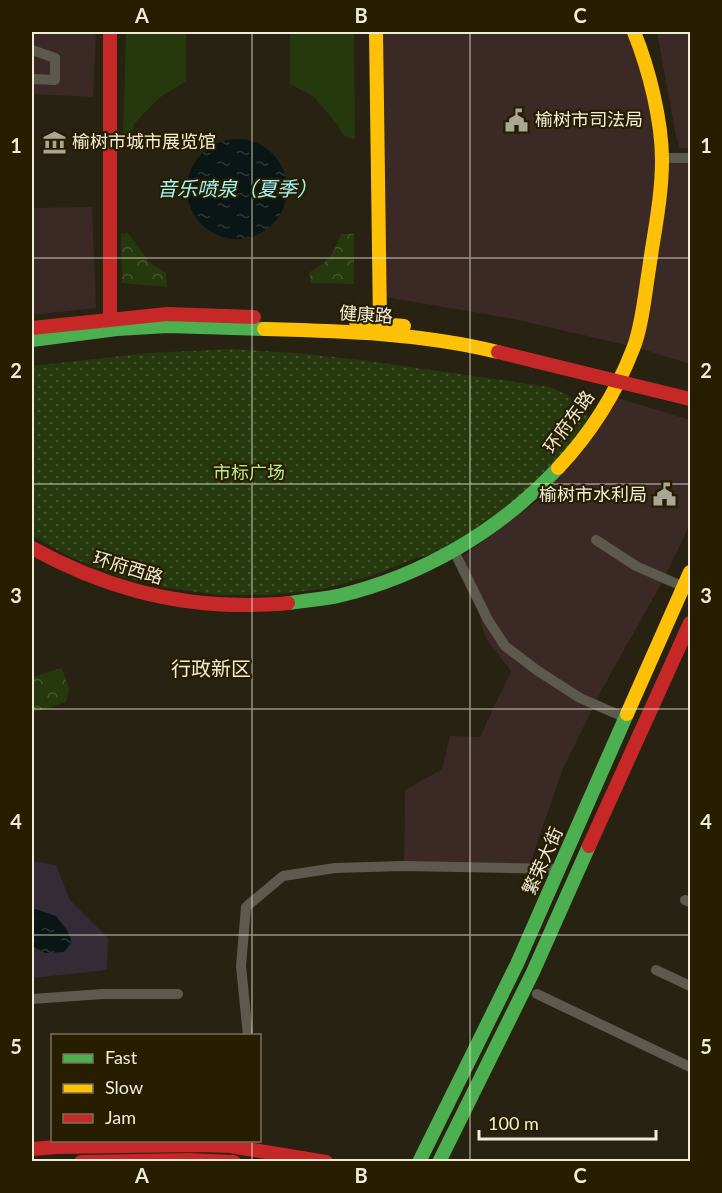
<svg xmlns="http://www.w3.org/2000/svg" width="722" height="1193" font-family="Lato,'Noto Sans SC',sans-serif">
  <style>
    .commercial { fill: #3b2926 }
    .education { fill: #332b35 }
    .green { fill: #26380e }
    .forest { fill: url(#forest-crowns) }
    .park { fill: url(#park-dots) }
    .water { fill: url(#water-ripples) }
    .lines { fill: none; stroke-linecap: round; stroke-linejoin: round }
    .street { stroke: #5d594d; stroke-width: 10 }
    .fast { stroke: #4caf50; stroke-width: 14 }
    .slow { stroke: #ffc107; stroke-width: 14 }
    .jam { stroke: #c62828; stroke-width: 14 }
    .grid { fill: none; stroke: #f1ecda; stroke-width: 1.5; stroke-opacity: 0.55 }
    .labels { text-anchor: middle; stroke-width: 4.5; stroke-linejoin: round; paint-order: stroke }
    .poi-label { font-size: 18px; fill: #f1ecda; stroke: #271e00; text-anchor: start }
    .street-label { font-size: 18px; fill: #f1ecda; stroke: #271e00 }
    .park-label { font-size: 18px; fill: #bbeb8b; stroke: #271e00 }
    .water-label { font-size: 20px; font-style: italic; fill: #a2f5fb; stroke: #271e00 }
    .neighbourhood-label { font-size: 20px; fill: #f1ecda; stroke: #271e00 }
    .neatline { fill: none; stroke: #f1ecda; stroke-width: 2 }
    .grid-label { font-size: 20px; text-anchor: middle; font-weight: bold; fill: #f1ecda }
  </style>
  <defs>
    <pattern id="forest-crowns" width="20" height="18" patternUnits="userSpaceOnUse" patternTransform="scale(1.5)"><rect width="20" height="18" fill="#26380e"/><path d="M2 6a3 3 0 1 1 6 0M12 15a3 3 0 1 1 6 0" fill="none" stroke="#465530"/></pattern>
    <pattern id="park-dots" width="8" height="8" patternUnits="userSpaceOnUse" patternTransform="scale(1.5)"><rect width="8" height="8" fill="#26380e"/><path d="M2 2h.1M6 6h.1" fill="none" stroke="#465530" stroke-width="1.8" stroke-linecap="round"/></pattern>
    <pattern id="water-ripples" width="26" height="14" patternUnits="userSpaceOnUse" patternTransform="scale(1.5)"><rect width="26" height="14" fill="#0a1616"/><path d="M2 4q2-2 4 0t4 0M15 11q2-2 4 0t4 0" fill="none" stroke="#2e3837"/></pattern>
  </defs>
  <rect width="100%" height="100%" fill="#272211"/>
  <!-- commercial -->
  <g class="commercial">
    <path d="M32,32H96L93,97L32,94Z"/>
    <path d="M376,32H633L662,158L690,161V364L635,347L509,318L379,296Z"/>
    <path d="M657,32H690V148H679L675,131Z"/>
    <path d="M92,207L96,308L32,315V208Z"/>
    <path d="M611,396L690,420V524L664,579L602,689L562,771L528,869L404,866L405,790L442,769L450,736L480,737L511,671L486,639L463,556L536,502L579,453Z"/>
  </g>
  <!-- education -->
  <path class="education" d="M32,861L56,865L70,900L108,938L107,970L32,978Z"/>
  <!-- green -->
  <g class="green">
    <path d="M126,32H186V81L159,98L134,124L132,133L123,135Z"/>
    <path d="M290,32H354L355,140L344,136L337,124L314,97L290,84Z"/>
  </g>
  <!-- forest -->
  <g class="forest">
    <path d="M128,233L150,263L166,273L167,287L122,283L121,234Z"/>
    <path d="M341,234H354V284L310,283V272C329,261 333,255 341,234Z"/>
    <path d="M62,668L69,690L66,702L32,713V677Z"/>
  </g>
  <!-- park -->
  <path class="park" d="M231,349L297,353L361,360L550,387L569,396L594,423L567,457L454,551L419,557L371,576L322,589L271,595H219L168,588L118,576L70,557L32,536V366L148,353Z"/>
  <!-- water -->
  <g class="water">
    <circle cx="237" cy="189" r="50"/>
    <path d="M32,908L56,916L67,930L72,942L64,952L45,953L32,946Z"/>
  </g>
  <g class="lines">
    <!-- street -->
    <g class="street">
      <path d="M32,50L55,58V80L32,79"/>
      <path d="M663,158H690"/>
      <path d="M596,540L636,566L684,587"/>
      <path d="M454,551L488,620L505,646L538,671L580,698L626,718"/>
      <path d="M685,900L690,902"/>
      <path d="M656,970L690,986"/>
      <path d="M537,994L690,1067"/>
      <path d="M32,999L103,994H178"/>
      <path d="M248,1036L241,966L246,907L283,876L335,868L404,866L559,869"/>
    </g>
    <!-- fast -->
    <g class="fast">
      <path d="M32,340L117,329L168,326L264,329"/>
      <path d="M288,603C304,601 321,599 338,596C422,576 499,531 558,468"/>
      <path d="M419,1162L517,964L627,714"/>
      <path d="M439,1162L533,972L589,846"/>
    </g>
    <!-- slow -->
    <g class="slow">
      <path d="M376,32L380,323"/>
      <path d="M356,322L404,326"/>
      <path d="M264,329C342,331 422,333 498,352"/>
      <path d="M558,468C590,434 616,393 633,349C642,327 645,293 649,269C654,233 662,197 662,160C662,121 649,69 634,32"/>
      <path d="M627,714L690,572"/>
    </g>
    <!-- jam -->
    <g class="jam">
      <path d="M110,32V319"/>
      <path d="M32,328L167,314L254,317"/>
      <path d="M498,352L690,399"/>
      <path d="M32,548C101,586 171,606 251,605C263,604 276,605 288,603"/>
      <path d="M589,846L690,623"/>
      <path d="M32,1149L56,1147L199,1145L230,1146L326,1162"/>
      <path d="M81,1162L188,1160L234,1162"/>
    </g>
  </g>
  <!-- grid -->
  <path class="grid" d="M252,32V1036M470,32V1162M32,258H690M32,484H690M32,709H690M32,935H690M252,1140V1162"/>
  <!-- icons -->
  <defs>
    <symbol id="civic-bare" viewBox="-9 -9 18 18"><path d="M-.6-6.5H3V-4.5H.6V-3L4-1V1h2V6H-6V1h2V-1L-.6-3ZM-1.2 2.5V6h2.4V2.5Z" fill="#aaa594" stroke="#271e00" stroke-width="2.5" paint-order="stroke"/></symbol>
    <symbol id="museum-bare" viewBox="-9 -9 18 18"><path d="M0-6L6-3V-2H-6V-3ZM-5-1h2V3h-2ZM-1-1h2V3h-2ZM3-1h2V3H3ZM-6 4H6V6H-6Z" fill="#aaa594" stroke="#271e00" stroke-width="2.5" paint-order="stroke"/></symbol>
  </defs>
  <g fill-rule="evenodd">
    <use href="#civic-bare" x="500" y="104" width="33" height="33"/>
    <use href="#museum-bare" x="38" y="126" width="33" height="33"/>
    <use href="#civic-bare" x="648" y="478" width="33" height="33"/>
  </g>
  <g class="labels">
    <!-- poi labels -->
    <g class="poi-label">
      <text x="535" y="126">榆树市司法局</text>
      <text x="72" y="148">榆树市城市展览馆</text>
      <text x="647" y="501" text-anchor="end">榆树市水利局</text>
    </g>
    <!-- street labels -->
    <g class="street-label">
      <text transform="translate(366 315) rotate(4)" y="6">健康路</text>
      <text transform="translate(569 422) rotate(-54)" y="6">环府东路</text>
      <text transform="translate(128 568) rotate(17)" y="6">环府西路</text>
      <text transform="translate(543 861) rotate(-66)" y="6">繁荣大街</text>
    </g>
    <!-- park labels -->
    <g class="park-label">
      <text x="249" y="479">市标广场</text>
    </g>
    <!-- water labels -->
    <g class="water-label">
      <text x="237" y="196">音乐喷泉（夏季）</text>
    </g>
    <!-- neighbourhood labels -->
    <g class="neighbourhood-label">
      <text x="211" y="676">行政新区</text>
    </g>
  </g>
  <!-- border -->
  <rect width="722" height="1193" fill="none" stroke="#271e00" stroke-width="66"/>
  <!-- legend -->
  <rect x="51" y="1034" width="210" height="108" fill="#271e00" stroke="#787057" stroke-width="1.5"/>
  <rect x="63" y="1054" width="30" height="9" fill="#4caf50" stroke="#787057" stroke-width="1.5"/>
  <text x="105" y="1064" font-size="18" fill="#f1ecda">Fast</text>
  <rect x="63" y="1084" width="30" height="9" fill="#ffc107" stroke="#787057" stroke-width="1.5"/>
  <text x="105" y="1094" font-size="18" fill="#f1ecda">Slow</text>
  <rect x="63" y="1114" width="30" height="9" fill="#c62828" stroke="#787057" stroke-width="1.5"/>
  <text x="105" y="1124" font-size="18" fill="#f1ecda">Jam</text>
  <!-- scale -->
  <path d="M479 1130v9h177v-9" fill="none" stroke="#f1ecda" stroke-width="3"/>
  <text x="488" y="1130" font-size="18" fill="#f1ecda" stroke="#271e00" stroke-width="4.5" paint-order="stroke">100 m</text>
  <rect x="33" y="33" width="656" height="1127" class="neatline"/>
  <g class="grid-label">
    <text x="142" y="23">A</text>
    <text x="361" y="23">B</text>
    <text x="580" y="23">C</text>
    <text x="16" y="153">1</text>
    <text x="706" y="153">1</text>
    <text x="16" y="378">2</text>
    <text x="706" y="378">2</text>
    <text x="16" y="603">3</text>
    <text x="706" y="603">3</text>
    <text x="16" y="829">4</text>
    <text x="706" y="829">4</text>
    <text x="16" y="1054">5</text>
    <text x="706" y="1054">5</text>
    <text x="142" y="1183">A</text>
    <text x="361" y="1183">B</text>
    <text x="580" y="1183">C</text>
  </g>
</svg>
